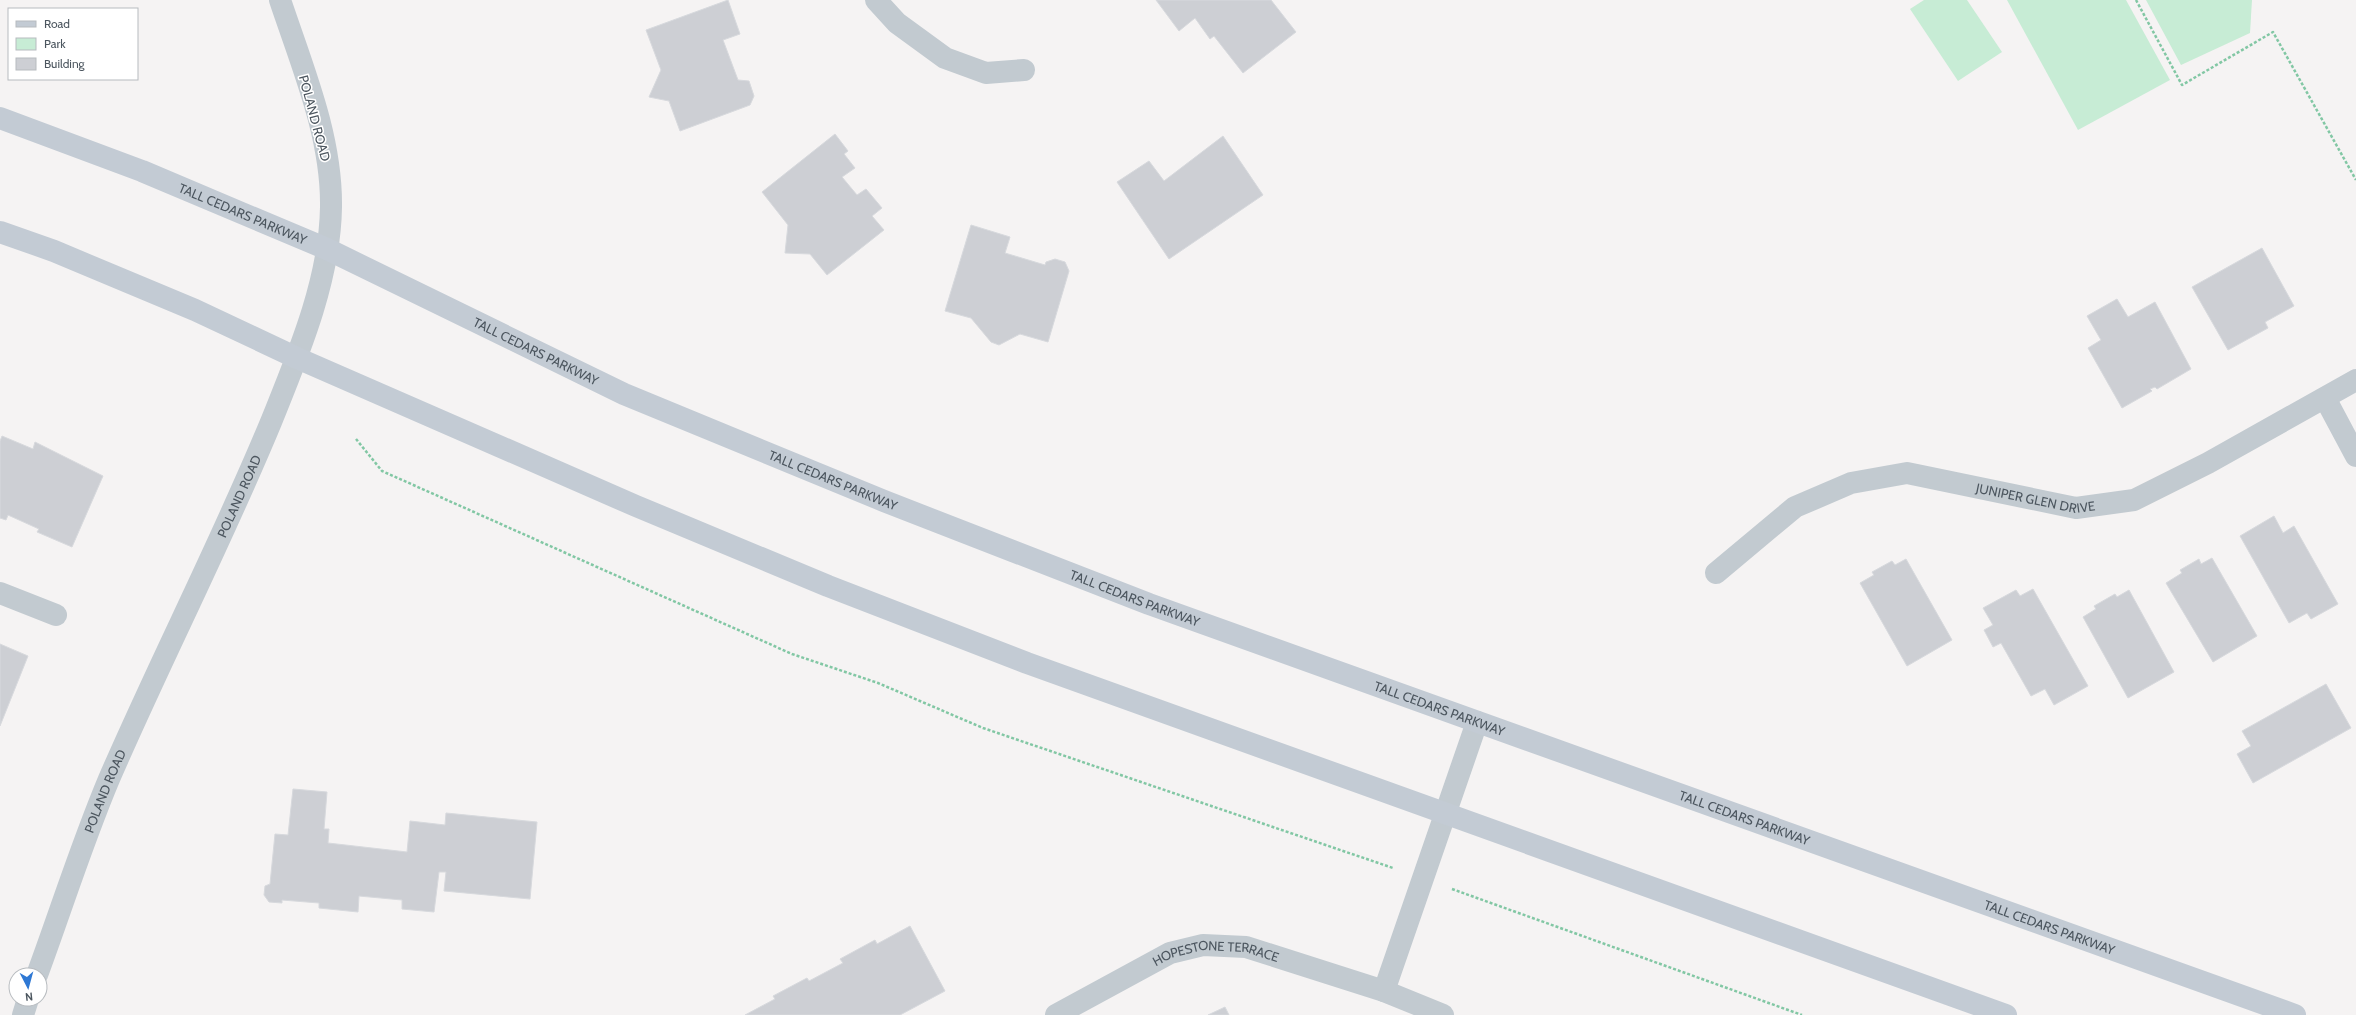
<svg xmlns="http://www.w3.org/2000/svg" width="2356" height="1015" font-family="Cabin,sans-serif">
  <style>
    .green { fill: #c7ecd5 }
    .building { fill: #cdcfd4; stroke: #d7d9dd }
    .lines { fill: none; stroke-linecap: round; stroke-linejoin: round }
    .path { stroke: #82c7a4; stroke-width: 2.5; stroke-dasharray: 3 2; stroke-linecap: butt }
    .minor { stroke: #c2cad0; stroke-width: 22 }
    .tertiary { stroke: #c2cad0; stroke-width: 22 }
    .secondary { stroke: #c3cbd4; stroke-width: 22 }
    .labels { text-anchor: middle; stroke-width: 3; stroke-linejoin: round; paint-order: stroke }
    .street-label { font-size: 13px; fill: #4c565f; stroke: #fff }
  </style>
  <rect width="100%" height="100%" fill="#f5f3f3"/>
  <!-- green -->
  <g class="green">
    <path d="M1924,0H1967L2002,52L1958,81L1910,9Z"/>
    <path d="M2007,0H2126L2170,80L2078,130Z"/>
    <path d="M2146,0H2252L2250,33L2181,65Z"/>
  </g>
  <!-- building -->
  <g class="building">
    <path d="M728,0L740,34L723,40L738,80L749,81L754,96L750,105L680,131L669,101L649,97L661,70L646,30Z"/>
    <path d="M1156,0H1271L1296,32L1243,73L1214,36L1210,39L1195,18L1179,31Z"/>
    <path d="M835,134L848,151L844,154L855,168L842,177L857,195L866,189L882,208L872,216L884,230L827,275L810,254L785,253L788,225L762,192Z"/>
    <path d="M1223,136L1263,195L1169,259L1117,182L1149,161L1164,181Z"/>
    <path d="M971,225L1010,237L1005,253L1045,265L1046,262L1055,259L1065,262L1069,271L1048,342L1020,334L999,345L991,342L971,318L945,311Z"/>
    <path d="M2262,248L2294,306L2265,322L2268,328L2228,350L2192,287Z"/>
    <path d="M2117,299L2128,317L2155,302L2191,369L2157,389L2155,387L2150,389L2152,391L2122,408L2088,348L2101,340L2087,316Z"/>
    <path d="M2,436L33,449L35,442L103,476L72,547L37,532L39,529L8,515L6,520L0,518V441Z"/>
    <path d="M2274,516L2283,533L2294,526L2338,604L2311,619L2307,613L2289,623L2240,536Z"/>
    <path d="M2212,558L2257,636L2213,662L2166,583L2182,573L2180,570L2199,559L2201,564Z"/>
    <path d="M1906,559L1952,640L1907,666L1860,583L1874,575L1872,572L1892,561L1895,565Z"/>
    <path d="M2033,589L2088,686L2054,705L2045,689L2031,696L2001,643L1993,647L1984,630L1993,625L1983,608L2016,590L2020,596Z"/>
    <path d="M2129,590L2174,672L2128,698L2083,617L2096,609L2094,606L2115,594L2117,597Z"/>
    <path d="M0,644L28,656L0,726Z"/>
    <path d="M2326,684L2351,728L2253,783L2237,754L2251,746L2242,731Z"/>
    <path d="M293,789L327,792L324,829H329L328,843L407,852L410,821L445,825L446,813L537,822L530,899L444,891L446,872H439L434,912L402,909V900L359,896L358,912L319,908V903L282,900V903L269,902L264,895L265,886L270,884L275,834L288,835Z"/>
    <path d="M910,926L945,991L900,1015H745L775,999L773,996L807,978L809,981L843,963L840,959L875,940L877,944Z"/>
    <path d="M1225,1007L1229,1015H1208Z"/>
  </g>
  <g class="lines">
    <!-- path -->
    <g class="path">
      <path d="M2136,0L2182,85L2273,32L2356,180"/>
      <path d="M356,439L382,471L792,654L878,683L983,728L1393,868"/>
      <path d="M1452,889L1802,1015"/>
    </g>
    <!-- minor -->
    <g class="minor">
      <path d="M876,0L897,23L945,58L986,73L1024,70"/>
      <path d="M2325,398L2356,456"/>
      <path id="s1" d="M1716,573L1795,507L1851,483L1907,473L2076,508L2134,500L2208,463L2356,380"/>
      <path d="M0,593L56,615"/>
      <path d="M1384,991L1477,722"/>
      <path id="s2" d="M1056,1015L1170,953L1203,945L1246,947L1384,991L1443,1015"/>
    </g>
    <!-- tertiary -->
    <g class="tertiary">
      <path id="s3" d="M37,975C61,910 82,843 109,779C161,659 221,543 271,422C298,355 330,280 331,207C332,136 302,66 280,0"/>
      <path d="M23,1015L28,999"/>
    </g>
    <!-- secondary -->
    <g class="secondary">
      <path id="s4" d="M0,118L142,171L327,249L624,394L884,501L1149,604L2295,1015"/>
      <path d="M0,232L54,251L195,310L297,358L636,506L828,586L1027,663L2006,1015"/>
    </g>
  </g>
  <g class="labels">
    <!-- street labels -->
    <g class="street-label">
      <text transform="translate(315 118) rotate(75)" y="5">POLAND ROAD</text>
      <text dy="5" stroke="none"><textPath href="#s4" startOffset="261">TALL CEDARS PARKWAY</textPath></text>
      <text dy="5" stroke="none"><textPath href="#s4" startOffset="585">TALL CEDARS PARKWAY</textPath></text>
      <text dy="5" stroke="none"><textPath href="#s4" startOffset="909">TALL CEDARS PARKWAY</textPath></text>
      <text dy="5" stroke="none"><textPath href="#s3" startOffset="520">POLAND ROAD</textPath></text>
      <text dy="5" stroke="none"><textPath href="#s1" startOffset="352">JUNIPER GLEN DRIVE</textPath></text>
      <text dy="5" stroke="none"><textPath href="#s4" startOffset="1233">TALL CEDARS PARKWAY</textPath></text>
      <text dy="5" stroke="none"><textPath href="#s4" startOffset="1557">TALL CEDARS PARKWAY</textPath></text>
      <text dy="5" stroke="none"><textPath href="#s3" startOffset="196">POLAND ROAD</textPath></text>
      <text dy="5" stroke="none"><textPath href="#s4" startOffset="1881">TALL CEDARS PARKWAY</textPath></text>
      <text dy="5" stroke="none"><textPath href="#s4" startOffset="2205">TALL CEDARS PARKWAY</textPath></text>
      <text dy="5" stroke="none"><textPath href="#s2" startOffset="176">HOPESTONE TERRACE</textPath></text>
    </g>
  </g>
  <!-- legend -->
  <rect x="8" y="8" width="130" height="72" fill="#ffffff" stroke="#b7bbbf"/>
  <rect x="16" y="21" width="20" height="6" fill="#c3cbd4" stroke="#b7bbbf"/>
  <text x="44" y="28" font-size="12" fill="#4c565f">Road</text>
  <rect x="16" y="38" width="20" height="12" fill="#c7ecd5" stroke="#b7bbbf"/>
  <text x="44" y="48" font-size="12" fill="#4c565f">Park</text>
  <rect x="16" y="58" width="20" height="12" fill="#cdcfd4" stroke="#b7bbbf"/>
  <text x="44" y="68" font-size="12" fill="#4c565f">Building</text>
  <!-- north arrow -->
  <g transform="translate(28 987) rotate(174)"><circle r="19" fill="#ffffff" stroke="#b7bbbf"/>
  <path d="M0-3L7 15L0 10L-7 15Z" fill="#2e78d4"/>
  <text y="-6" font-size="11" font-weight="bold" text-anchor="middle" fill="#4c565f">N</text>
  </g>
</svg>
